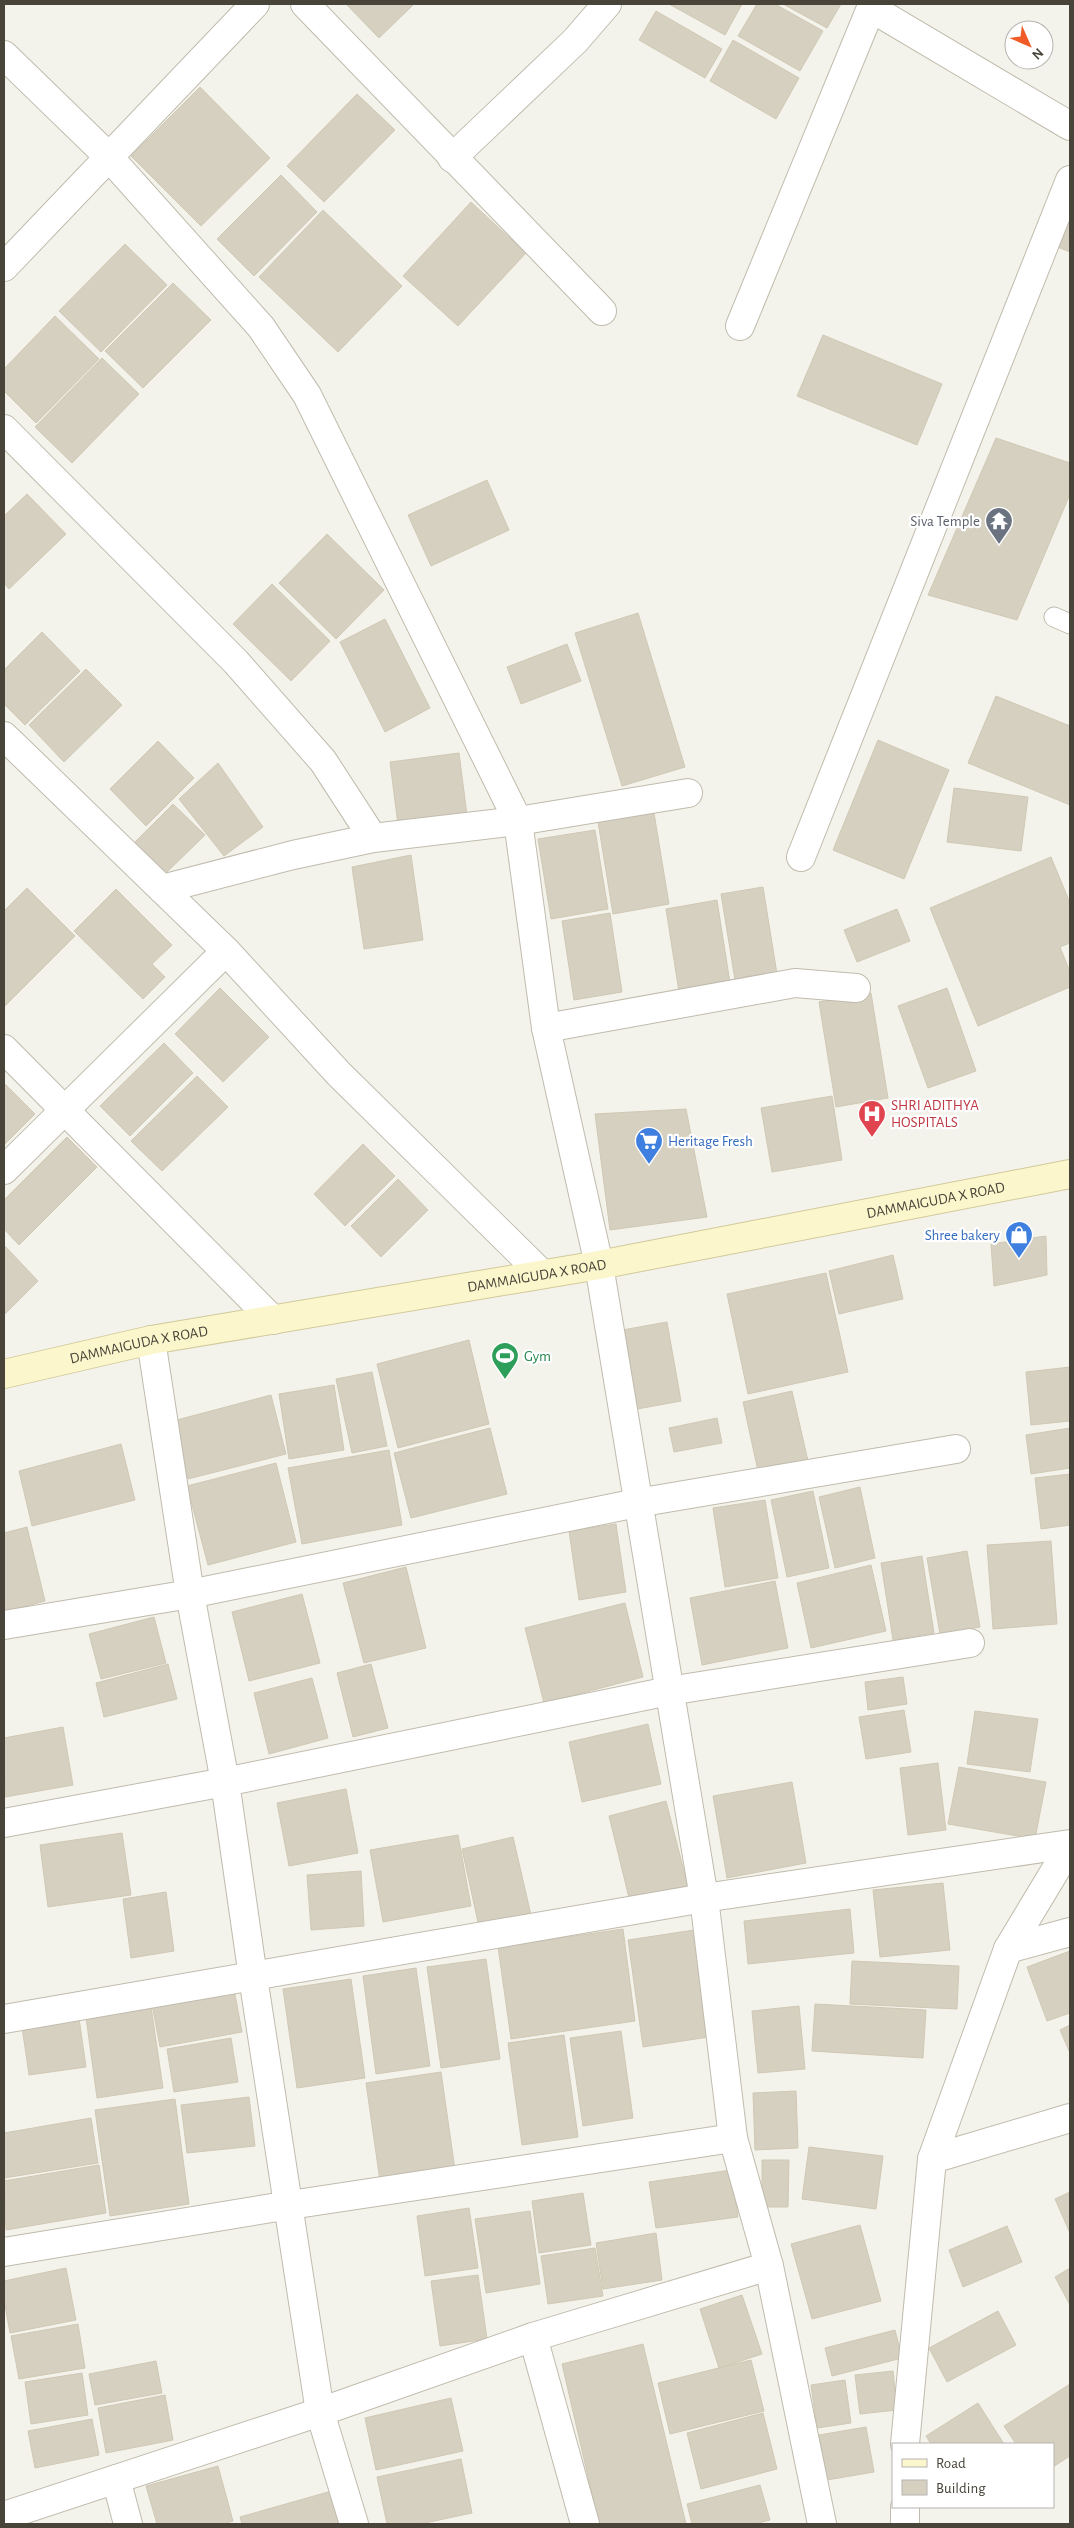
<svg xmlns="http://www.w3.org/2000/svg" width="1074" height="2528" font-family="'Alegreya Sans',sans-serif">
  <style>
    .building { fill: #d6d0c1; stroke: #d0c8b4 }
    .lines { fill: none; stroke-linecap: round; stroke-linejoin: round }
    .lane-casing { stroke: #c0bbad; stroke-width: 21 }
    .street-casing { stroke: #c0bbad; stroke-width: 30 }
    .secondary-casing { stroke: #d2c99c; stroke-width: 30 }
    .lane { stroke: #fff; stroke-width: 19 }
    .street { stroke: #fff; stroke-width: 28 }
    .secondary { stroke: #fcf6cd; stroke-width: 28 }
    .labels { text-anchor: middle; stroke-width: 4.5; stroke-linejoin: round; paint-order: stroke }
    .worship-label { font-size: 15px; fill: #5b616d; stroke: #fff; text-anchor: end }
    .health-label { font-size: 15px; fill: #be3a42; stroke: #fff; text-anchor: start }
    .shop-label { font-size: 15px; fill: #366cbe; stroke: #fff; text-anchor: start }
    .street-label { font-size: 15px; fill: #484439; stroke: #fff }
    .leisure-label { font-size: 15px; fill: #27864d; stroke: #fff; text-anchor: start }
  </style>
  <rect width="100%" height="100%" fill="#f4f3eb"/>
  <!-- building -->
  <g class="building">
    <path d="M346,4H414L379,38Z"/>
    <path d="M669,4H742L725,35Z"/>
    <path d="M757,4H775L823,31L800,71L738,36Z"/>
    <path d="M783,4H841L827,28Z"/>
    <path d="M656,11L722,49L705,78L639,40Z"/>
    <path d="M733,40L799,78L776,119L710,81Z"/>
    <path d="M200,87L270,158L201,226L131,156Z"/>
    <path d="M357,94L395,130L324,202L287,166Z"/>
    <path d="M281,175L317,212L254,276L217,239Z"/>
    <path d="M471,202L526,253L458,326L403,276Z"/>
    <path d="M1070,207V252L1055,246Z"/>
    <path d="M323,210L402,286L338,352L259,277Z"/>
    <path d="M125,244L167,285L101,352L59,311Z"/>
    <path d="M173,283L211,320L143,388L105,351Z"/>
    <path d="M55,316L99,359L36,423L4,391V369Z"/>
    <path d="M823,335L942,384L917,445L797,396Z"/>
    <path d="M102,358L139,394L72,463L35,427Z"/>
    <path d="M996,438L1070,463V494L1017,620L928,595Z"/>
    <path d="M487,480L509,530L431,566L408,515Z"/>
    <path d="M27,494L66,534L9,589L4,583V516Z"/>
    <path d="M327,534L384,590L336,639L279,583Z"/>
    <path d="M272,584L330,641L291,681L233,624Z"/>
    <path d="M638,613L685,767L622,786L575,633Z"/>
    <path d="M385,619L430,708L385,732L340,642Z"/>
    <path d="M42,632L80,671L25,725L4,704V670Z"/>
    <path d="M567,644L581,681L521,704L507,667Z"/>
    <path d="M86,669L122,705L64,762L29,725Z"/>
    <path d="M996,696L1070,726V805L968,763Z"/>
    <path d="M878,740L949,770L904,879L833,850Z"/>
    <path d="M158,741L194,778L146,826L110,789Z"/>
    <path d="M459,753L467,815L398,825L390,762Z"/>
    <path d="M218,763L263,827L224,856L179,799Z"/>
    <path d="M954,788L1028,797L1021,851L947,842Z"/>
    <path d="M173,804L205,835L165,874L134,843Z"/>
    <path d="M654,813L669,904L613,914L598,822Z"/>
    <path d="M595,830L608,909L551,919L538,839Z"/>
    <path d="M411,855L423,940L364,949L352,867Z"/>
    <path d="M1051,857L1070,903V943L1060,947L1070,972V987L978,1026L930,908Z"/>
    <path d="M763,887L777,974L735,980L721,894Z"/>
    <path d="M27,888L75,936L4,1007V911Z"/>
    <path d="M116,889L172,945L152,964L165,977L143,999L74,931Z"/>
    <path d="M717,900L730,983L679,992L666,909Z"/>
    <path d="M897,909L910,941L857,962L844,930Z"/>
    <path d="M610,913L622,992L574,1000L562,921Z"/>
    <path d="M220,988L269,1037L223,1082L175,1034Z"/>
    <path d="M947,988L976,1071L928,1088L898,1006Z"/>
    <path d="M871,993L888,1098L836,1107L819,1002Z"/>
    <path d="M164,1043L193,1073L130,1136L100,1106Z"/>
    <path d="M197,1076L228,1107L162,1171L131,1141Z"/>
    <path d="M4,1083L35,1114L4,1145Z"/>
    <path d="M832,1096L842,1160L772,1172L761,1108Z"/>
    <path d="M686,1109L707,1217L610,1230L595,1114Z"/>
    <path d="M67,1137L97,1167L19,1245L4,1229V1200Z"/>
    <path d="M363,1144L395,1176L345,1226L314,1194Z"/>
    <path d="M398,1179L428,1210L381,1257L351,1226Z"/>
    <path d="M1046,1236L1047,1275L994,1286L991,1244Z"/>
    <path d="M4,1245L38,1281L4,1315Z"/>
    <path d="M893,1255L903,1299L839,1314L829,1271Z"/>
    <path d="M826,1273L848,1372L748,1394L727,1294Z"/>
    <path d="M667,1322L681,1401L632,1410L617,1331Z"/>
    <path d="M469,1340L489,1424L398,1448L377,1364Z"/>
    <path d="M1070,1367V1421L1031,1425L1026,1372Z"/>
    <path d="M372,1372L387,1446L352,1453L336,1379Z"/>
    <path d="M334,1385L344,1450L289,1459L279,1394Z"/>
    <path d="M792,1391L808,1461L758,1471L743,1402Z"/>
    <path d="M271,1395L286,1454L188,1479L173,1421Z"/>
    <path d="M717,1418L722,1443L674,1452L669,1428Z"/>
    <path d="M490,1428L507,1494L411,1518L394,1453Z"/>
    <path d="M1070,1428V1468L1031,1474L1026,1435Z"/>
    <path d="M121,1444L135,1500L32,1526L19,1471Z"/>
    <path d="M389,1450L402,1525L302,1544L288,1468Z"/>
    <path d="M276,1463L296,1542L208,1565L187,1486Z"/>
    <path d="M1070,1474V1525L1041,1529L1035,1478Z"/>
    <path d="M860,1487L875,1558L835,1568L819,1497Z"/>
    <path d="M813,1491L829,1568L787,1577L771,1500Z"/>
    <path d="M765,1500L778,1578L725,1587L713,1508Z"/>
    <path d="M616,1524L626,1592L579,1600L569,1531Z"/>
    <path d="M27,1527L45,1601L4,1612V1533Z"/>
    <path d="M1051,1541L1057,1624L993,1629L987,1545Z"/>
    <path d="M967,1551L980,1627L940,1634L927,1558Z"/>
    <path d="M922,1556L934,1633L893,1640L881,1563Z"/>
    <path d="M871,1565L886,1631L811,1648L797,1583Z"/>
    <path d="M406,1567L426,1648L364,1663L343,1583Z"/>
    <path d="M775,1581L788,1648L702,1665L690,1598Z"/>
    <path d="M302,1594L320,1663L249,1681L232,1612Z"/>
    <path d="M625,1603L643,1677L544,1703L525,1628Z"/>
    <path d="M154,1617L166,1663L101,1679L89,1634Z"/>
    <path d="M168,1664L177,1699L104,1717L96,1683Z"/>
    <path d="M371,1664L388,1728L353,1737L337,1673Z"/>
    <path d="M903,1677L907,1704L868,1710L865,1682Z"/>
    <path d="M312,1678L328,1738L269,1754L254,1693Z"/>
    <path d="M904,1710L911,1752L866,1759L859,1717Z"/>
    <path d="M975,1711L1038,1719L1030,1772L967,1764Z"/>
    <path d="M648,1724L661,1784L582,1802L569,1742Z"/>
    <path d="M63,1727L73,1785L5,1797L4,1738Z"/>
    <path d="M938,1763L946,1830L908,1835L900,1768Z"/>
    <path d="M959,1767L1046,1782L1035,1839L948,1824Z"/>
    <path d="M792,1782L806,1863L727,1878L713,1796Z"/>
    <path d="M346,1789L358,1853L289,1866L277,1803Z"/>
    <path d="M666,1801L688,1887L630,1902L609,1816Z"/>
    <path d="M122,1833L131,1895L48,1907L40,1845Z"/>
    <path d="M458,1835L471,1906L383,1922L370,1850Z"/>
    <path d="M513,1837L531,1915L479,1927L462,1849Z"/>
    <path d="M361,1871L364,1926L311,1930L307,1875Z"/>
    <path d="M943,1883L950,1950L880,1957L873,1890Z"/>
    <path d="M166,1892L174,1951L131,1958L123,1899Z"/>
    <path d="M850,1909L854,1953L748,1964L744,1921Z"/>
    <path d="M623,1929L635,2021L511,2039L498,1947Z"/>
    <path d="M694,1930L709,2037L643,2047L628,1940Z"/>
    <path d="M1070,1951V2013L1047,2021L1027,1967Z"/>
    <path d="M486,1959L500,2059L441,2068L427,1967Z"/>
    <path d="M852,1961L959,1966L957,2009L850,2004Z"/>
    <path d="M416,1968L430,2066L376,2074L363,1976Z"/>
    <path d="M351,1979L365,2078L297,2088L283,1989Z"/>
    <path d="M233,1984L242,2032L160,2047L151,1999Z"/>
    <path d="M150,2000L163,2088L97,2098L85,2010Z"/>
    <path d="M815,2004L926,2010L923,2058L812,2051Z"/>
    <path d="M799,2006L805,2069L758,2073L752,2011Z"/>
    <path d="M78,2011L86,2067L29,2075L21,2020Z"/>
    <path d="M1070,2025V2053L1060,2030Z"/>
    <path d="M621,2031L633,2118L583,2126L570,2038Z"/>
    <path d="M564,2035L578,2137L522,2145L508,2043Z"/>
    <path d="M231,2038L238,2082L174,2092L167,2049Z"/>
    <path d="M441,2072L455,2170L380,2181L366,2083Z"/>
    <path d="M796,2091L798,2148L755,2150L753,2093Z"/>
    <path d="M249,2097L255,2146L187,2153L181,2105Z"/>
    <path d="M175,2099L189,2204L110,2216L95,2110Z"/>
    <path d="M91,2118L98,2163L4,2178V2133Z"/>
    <path d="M809,2147L883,2156L876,2209L802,2199Z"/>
    <path d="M762,2160H789L788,2207H762Z"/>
    <path d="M99,2165L106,2213L6,2230L4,2181Z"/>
    <path d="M731,2170L738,2217L656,2228L649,2182Z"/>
    <path d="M1070,2192V2233L1055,2199Z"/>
    <path d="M583,2193L591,2245L539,2253L532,2201Z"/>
    <path d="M469,2208L478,2268L425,2276L417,2216Z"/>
    <path d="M530,2211L540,2284L486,2293L475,2219Z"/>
    <path d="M860,2225L881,2301L812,2319L791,2244Z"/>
    <path d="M1007,2226L1022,2262L963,2287L949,2250Z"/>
    <path d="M656,2233L662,2280L603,2289L596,2243Z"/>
    <path d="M595,2248L603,2296L548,2304L541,2256Z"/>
    <path d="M66,2268L76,2320L10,2333L4,2300V2281Z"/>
    <path d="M1070,2268V2305L1055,2277Z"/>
    <path d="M478,2275L487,2339L440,2346L431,2281Z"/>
    <path d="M742,2295L762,2354L719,2368L700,2309Z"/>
    <path d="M998,2311L1016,2345L947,2382L929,2348Z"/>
    <path d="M78,2324L85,2368L19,2379L11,2336Z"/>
    <path d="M895,2330L902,2358L832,2376L825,2348Z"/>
    <path d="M643,2344L686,2524H599L562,2364Z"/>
    <path d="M751,2360L764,2411L670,2434L658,2383Z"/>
    <path d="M156,2361L162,2393L95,2405L89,2374Z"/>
    <path d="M893,2371L897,2410L860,2414L855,2375Z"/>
    <path d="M82,2373L88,2415L31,2424L25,2382Z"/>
    <path d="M845,2380L851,2423L817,2428L811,2385Z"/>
    <path d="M1070,2384V2456L1053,2467V2444H1016L1004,2426Z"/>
    <path d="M165,2395L173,2440L106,2453L98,2408Z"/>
    <path d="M451,2398L463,2451L376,2470L365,2418Z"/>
    <path d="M978,2403L1004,2444H931L926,2436Z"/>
    <path d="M763,2413L777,2469L701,2489L687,2433Z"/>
    <path d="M92,2419L99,2455L35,2468L28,2431Z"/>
    <path d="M866,2427L874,2472L827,2480L819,2435Z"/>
    <path d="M461,2459L472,2513L420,2524H387L377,2477Z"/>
    <path d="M218,2466L233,2521L224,2524H157L146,2486Z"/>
    <path d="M760,2485L770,2520L755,2524H692L687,2504Z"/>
    <path d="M335,2490L344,2524H242L240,2517Z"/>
  </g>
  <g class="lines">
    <defs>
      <path id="lane" d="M1054,617L1070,624"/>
      <g id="street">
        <path d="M305,4L602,311"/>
        <path d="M872,4L871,8L1070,126"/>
        <path d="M4,55L108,156L261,327L307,395L518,821L546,1028L599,1265L704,1898L733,2138L769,2266L822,2524"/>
        <path d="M452,158L575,41L607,4"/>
        <path d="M4,267L255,4"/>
        <path d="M740,326L871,8"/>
        <path d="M4,429L236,662L323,761L373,838L518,821L688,793"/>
        <path d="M4,736L226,951L339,1074L542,1274"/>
        <path d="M801,857L1070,180"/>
        <path d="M162,889L293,855L373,838"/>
        <path d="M546,1028L795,983L856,988"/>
        <path d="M4,1049L273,1320"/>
        <path d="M4,1170L226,951"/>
        <path d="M151,1340L190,1594L225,1782L253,1977L320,2412L354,2524"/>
        <path d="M4,1625L190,1594L637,1503L956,1449"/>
        <path d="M4,1823L225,1782L669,1691L970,1643"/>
        <path d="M1008,1949L1070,1932"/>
        <path d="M4,2019L704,1898L1070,1844"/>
        <path d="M932,2159L1070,2118"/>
        <path d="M4,2252L290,2205L733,2138"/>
        <path d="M533,2337L585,2524"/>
        <path d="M905,2444L932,2159L1008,1949L1070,1846"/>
        <path d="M116,2479L128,2524"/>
        <path d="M4,2516L320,2412L533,2337L769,2266"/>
        <path d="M905,2524V2507"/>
      </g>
      <g id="secondary">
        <path id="s1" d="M4,1374L151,1340L599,1265L1070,1174"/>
      </g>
    </defs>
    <!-- lane casing -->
    <use href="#lane" class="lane-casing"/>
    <!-- street casing -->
    <use href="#street" class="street-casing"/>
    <!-- secondary casing -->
    <use href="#secondary" class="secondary-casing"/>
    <!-- lane -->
    <use href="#lane" class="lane"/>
    <!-- street -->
    <use href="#street" class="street"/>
    <!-- secondary -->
    <use href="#secondary" class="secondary"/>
  </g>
  <!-- icons -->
  <defs>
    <symbol id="temple-pin" viewBox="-11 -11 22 30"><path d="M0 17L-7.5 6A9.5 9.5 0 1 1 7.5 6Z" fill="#6b7280" stroke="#fff"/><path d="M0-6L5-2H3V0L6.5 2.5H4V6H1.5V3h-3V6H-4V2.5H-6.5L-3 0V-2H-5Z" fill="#fff"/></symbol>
    <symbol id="hospital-pin" viewBox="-11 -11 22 30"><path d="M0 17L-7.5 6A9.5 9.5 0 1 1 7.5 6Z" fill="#e0444e" stroke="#fff"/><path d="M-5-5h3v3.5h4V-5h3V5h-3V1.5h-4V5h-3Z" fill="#fff"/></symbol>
    <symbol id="supermarket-pin" viewBox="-11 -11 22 30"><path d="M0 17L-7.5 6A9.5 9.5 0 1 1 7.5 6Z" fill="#3f7fe0" stroke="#fff"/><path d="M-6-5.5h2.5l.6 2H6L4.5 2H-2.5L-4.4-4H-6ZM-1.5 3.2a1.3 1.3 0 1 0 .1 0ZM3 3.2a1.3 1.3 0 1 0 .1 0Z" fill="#fff"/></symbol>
    <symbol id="shop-pin" viewBox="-11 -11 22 30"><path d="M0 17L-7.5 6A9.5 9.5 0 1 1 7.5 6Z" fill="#3f7fe0" stroke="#fff"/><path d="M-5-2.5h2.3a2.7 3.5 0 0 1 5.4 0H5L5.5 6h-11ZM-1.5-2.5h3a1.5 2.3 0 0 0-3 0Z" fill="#fff"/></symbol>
    <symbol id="stadium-pin" viewBox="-11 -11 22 30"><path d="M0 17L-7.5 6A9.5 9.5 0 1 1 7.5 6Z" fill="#2e9e5b" stroke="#fff"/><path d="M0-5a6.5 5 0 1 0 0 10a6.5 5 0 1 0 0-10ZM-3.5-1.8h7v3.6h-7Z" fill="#fff"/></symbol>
  </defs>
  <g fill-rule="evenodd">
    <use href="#temple-pin" x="983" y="505" width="32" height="43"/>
    <use href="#hospital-pin" x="856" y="1098" width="32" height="43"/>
    <use href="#supermarket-pin" x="633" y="1125" width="32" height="43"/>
    <use href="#shop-pin" x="1003" y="1219" width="32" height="43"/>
    <use href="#stadium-pin" x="489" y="1340" width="32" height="43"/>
  </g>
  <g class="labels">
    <!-- worship labels -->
    <g class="worship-label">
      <text x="980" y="526">Siva Temple</text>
    </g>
    <!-- health labels -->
    <g class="health-label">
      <text x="891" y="1110">SHRI ADITHYA<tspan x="891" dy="17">HOSPITALS</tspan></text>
    </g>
    <!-- shop labels -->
    <g class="shop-label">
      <text x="668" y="1146">Heritage Fresh</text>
      <text x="1000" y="1240" text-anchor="end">Shree bakery</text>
    </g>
    <!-- street labels -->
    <g class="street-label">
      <text dy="5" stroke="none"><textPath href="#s1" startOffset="948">DAMMAIGUDA X ROAD</textPath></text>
      <text dy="5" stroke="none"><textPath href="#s1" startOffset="542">DAMMAIGUDA X ROAD</textPath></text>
      <text dy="5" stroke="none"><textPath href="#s1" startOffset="138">DAMMAIGUDA X ROAD</textPath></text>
    </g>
    <!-- leisure labels -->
    <g class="leisure-label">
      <text x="524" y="1361">Gym</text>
    </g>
  </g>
  <!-- border -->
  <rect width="1074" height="2528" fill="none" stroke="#484439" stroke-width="10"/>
  <!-- legend -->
  <rect x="892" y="2443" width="162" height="65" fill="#ffffff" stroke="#b6b4b0"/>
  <rect x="902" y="2459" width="25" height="8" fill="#fcf6cd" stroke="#b6b4b0"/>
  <text x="936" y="2468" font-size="15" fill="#484439">Road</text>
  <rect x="902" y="2480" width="25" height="15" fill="#d6d0c1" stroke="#b6b4b0"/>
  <text x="936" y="2493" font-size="15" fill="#484439">Building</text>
  <!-- north arrow -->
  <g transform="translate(1029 45) rotate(135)"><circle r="24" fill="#ffffff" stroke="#b6b4b0"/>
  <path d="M0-4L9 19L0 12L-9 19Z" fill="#ef5c27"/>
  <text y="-8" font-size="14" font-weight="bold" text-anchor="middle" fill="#484439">N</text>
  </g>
</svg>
